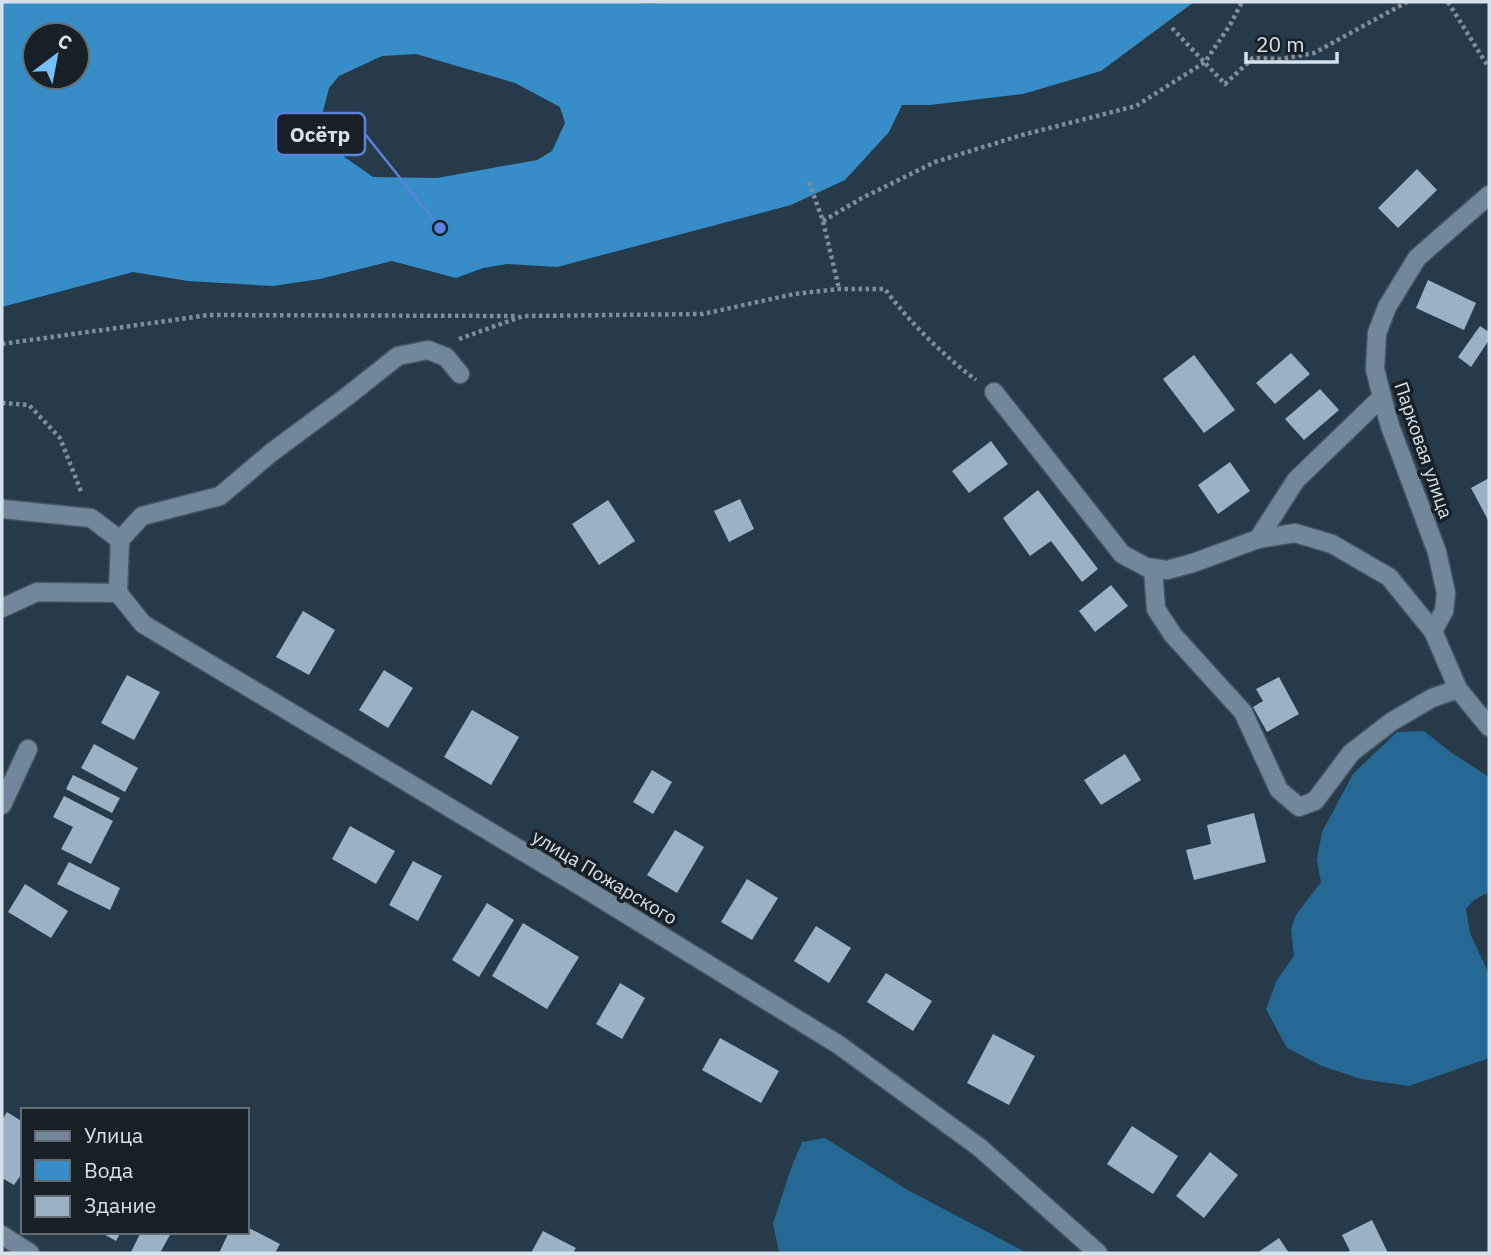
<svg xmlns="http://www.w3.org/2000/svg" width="1491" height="1255" font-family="'IBM Plex Sans',sans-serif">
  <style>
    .forest { fill: #266894 }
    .water { fill: #368dc7; fill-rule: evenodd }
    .building { fill: #9bb2c4 }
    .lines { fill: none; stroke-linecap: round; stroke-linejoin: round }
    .minor-casing { stroke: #455763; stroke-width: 21 }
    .path { stroke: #7e8e9a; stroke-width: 4.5; stroke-dasharray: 3.5 3.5; stroke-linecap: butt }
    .minor { stroke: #72889a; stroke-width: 18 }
    .labels { text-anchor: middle; stroke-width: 7; stroke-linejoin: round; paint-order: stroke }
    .street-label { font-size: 19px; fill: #d5e1eb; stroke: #172027 }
    .leader { fill: none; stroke: #5d81df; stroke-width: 2.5 }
    .callout-dot { fill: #5d81df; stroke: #172027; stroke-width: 2.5 }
    .callout { fill: #172027; stroke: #5d81df; stroke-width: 2.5 }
    .callout-label { font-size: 21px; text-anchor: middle; font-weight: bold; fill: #d5e1eb }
  </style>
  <rect width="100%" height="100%" fill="#263a49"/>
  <!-- forest -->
  <g class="forest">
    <path d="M1424,731L1452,753L1489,777V892L1474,900L1466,909L1470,933L1489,974V1058L1409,1086L1361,1079L1322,1066L1287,1048L1266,1009L1277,980L1294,956L1291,929L1296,915L1321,882L1317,860L1322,832L1353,774L1397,732Z"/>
    <path d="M825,1138L906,1189L1027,1253L779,1252L773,1224L790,1171L802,1142Z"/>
  </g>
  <!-- water -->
  <path class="water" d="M2,2H626L651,4L665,2H1194L1101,71L1023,94L930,105H902L889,132L845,180L791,205L557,267L507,264L483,268L456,278L392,261L320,279L273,286L188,281L133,272L2,307ZM35,35H77V77H35ZM416,54L515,83L560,107L565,123L552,151L537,160L437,178L373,177L333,149L323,135L321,119L329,88L339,76L382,56Z"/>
  <!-- building -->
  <g class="building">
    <path d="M1417,169L1437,190L1398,228L1378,208Z"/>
    <path d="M1428,280L1476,303L1464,330L1416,308Z"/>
    <path d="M1480,326L1489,332V340L1471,367L1458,357Z"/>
    <path d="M1291,353L1310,374L1275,404L1256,383Z"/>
    <path d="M1194,355L1235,410L1204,433L1163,379Z"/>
    <path d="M1320,389L1339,410L1304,440L1285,419Z"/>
    <path d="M991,441L1008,464L969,493L952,471Z"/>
    <path d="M1230,462L1250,491L1218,514L1198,485Z"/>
    <path d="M1489,478V522L1471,488Z"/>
    <path d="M1038,490L1098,569L1082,582L1051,541L1030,556L1003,518Z"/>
    <path d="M740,499L754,529L729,542L714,511Z"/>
    <path d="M608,500L635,541L599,565L572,524Z"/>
    <path d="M1111,585L1128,606L1095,632L1079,611Z"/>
    <path d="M303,611L335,630L309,675L276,657Z"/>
    <path d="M384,670L413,688L388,728L359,710Z"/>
    <path d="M127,675L160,692L134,740L101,723Z"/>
    <path d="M1279,677L1299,714L1267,732L1253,707L1263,701L1256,689Z"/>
    <path d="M472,710L519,737L491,785L444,757Z"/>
    <path d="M94,744L138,768L125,792L81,768Z"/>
    <path d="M1125,754L1141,780L1101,805L1084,780Z"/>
    <path d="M652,770L672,782L653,814L633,802Z"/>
    <path d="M73,775L120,798L112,813L66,789Z"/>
    <path d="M64,796L113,821L91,864L61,849L73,827L53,817Z"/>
    <path d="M1254,813L1266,862L1194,880L1186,850L1211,844L1207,825Z"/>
    <path d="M350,826L395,851L376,884L332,859Z"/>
    <path d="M675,830L704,847L677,893L647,875Z"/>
    <path d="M413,861L442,876L418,921L389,905Z"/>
    <path d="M69,862L120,888L110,910L57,884Z"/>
    <path d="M747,879L778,898L752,940L721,922Z"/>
    <path d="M25,884L68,911L51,938L8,912Z"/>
    <path d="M487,903L514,920L479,977L452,960Z"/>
    <path d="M523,923L579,957L547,1009L492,976Z"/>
    <path d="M816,926L851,948L829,983L794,961Z"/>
    <path d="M886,973L932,1001L913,1031L867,1002Z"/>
    <path d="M620,983L645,998L622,1039L596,1024Z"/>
    <path d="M993,1034L1035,1056L1009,1105L967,1083Z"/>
    <path d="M720,1038L779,1071L761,1103L702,1070Z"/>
    <path d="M7,1112L23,1122V1172L14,1185L2,1178V1120Z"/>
    <path d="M1132,1126L1178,1156L1153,1194L1107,1164Z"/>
    <path d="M1210,1152L1238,1175L1204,1218L1176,1196Z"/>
    <path d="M1372,1220L1388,1253H1344L1350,1251L1342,1235Z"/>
    <path d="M247,1227L280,1244L275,1253H219L229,1232H247Z"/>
    <path d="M543,1231L576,1248L573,1253H531Z"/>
    <path d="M100,1232H121L116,1241Z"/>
    <path d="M141,1232H169L171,1233L160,1253H133L131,1252Z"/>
    <path d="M1279,1238L1289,1253H1257Z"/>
  </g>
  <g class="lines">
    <defs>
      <g id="minor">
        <path d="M994,392L1122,554L1146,567L1167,570L1193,563L1258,539L1295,533L1332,544L1389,577L1433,631L1458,689L1489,727"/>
        <path d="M2,509L91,518L120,540"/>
        <path d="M1258,539L1296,480L1382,397"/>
        <path d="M120,540L118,593L143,624L584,888L839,1045L979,1147L1098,1253"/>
        <path d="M120,540L142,516L220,496L272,452L345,398L398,356L428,350L446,357L460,374"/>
        <path d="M1153,568L1156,609L1173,635L1243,712L1279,790L1299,807L1315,801L1351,753L1391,722L1432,698L1458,689"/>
        <path d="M2,608L37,592L118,593"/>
        <path d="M1433,631L1444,611L1446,593L1437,552L1390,426L1382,397L1375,369L1377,333L1387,307L1417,258L1489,195"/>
        <path d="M2,805L28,749"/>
        <path d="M2,1235L30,1253"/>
      </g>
    </defs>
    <!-- minor casing -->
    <use href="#minor" class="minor-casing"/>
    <!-- path -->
    <g class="path">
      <path d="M1448,2L1489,68"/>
      <path d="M1172,28L1225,84L1253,58L1281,59L1314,53L1407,2"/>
      <path d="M809,182L823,221L839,289"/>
      <path d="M823,221L862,198L935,162L1022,135L1136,106L1205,62L1230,25L1242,2"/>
      <path d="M459,339L523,316L703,314L794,294L839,289H885C908,321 944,356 976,380"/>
      <path d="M2,344L209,315L517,316"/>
      <path d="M2,403L29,405L60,438L82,494"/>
    </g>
    <!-- minor -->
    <use href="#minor" class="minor"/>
  </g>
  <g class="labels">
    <!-- street labels -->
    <g class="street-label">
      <text transform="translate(1424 450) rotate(71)" y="7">Парковая улица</text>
      <text transform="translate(605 877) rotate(31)" y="7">улица Пожарского</text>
    </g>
  </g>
  <!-- callouts -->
  <path class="leader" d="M440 228L365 134"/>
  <circle class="callout-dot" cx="440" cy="228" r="7"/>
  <rect class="callout" x="276" y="113" width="89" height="42" rx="7"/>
  <g class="callout-label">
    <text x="320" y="142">Осётр</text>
  </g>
  <!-- border -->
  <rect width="1491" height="1255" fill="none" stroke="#d5e1eb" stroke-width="7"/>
  <!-- legend -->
  <rect x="21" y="1108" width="228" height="126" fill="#172027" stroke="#636d75" stroke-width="2"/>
  <rect x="35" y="1131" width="35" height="10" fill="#72889a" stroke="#636d75" stroke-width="2"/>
  <text x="84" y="1143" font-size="21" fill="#d5e1eb">Улица</text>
  <rect x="35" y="1160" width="35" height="21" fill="#368dc7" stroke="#636d75" stroke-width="2"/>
  <text x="84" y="1178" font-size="21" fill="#d5e1eb">Вода</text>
  <rect x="35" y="1196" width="35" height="21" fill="#9bb2c4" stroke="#636d75" stroke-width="2"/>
  <text x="84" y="1213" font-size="21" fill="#d5e1eb">Здание</text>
  <!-- north arrow -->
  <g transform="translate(56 56) rotate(32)"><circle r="33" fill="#172027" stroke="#636d75" stroke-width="2"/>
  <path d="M0-5L12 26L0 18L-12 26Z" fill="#75c0f6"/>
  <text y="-10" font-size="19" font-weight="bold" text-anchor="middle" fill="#d5e1eb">С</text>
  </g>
  <!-- scale -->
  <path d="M1246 52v10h91v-10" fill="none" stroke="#d5e1eb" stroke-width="3.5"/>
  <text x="1256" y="52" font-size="21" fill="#d5e1eb" stroke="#172027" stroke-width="5" paint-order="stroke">20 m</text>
</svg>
